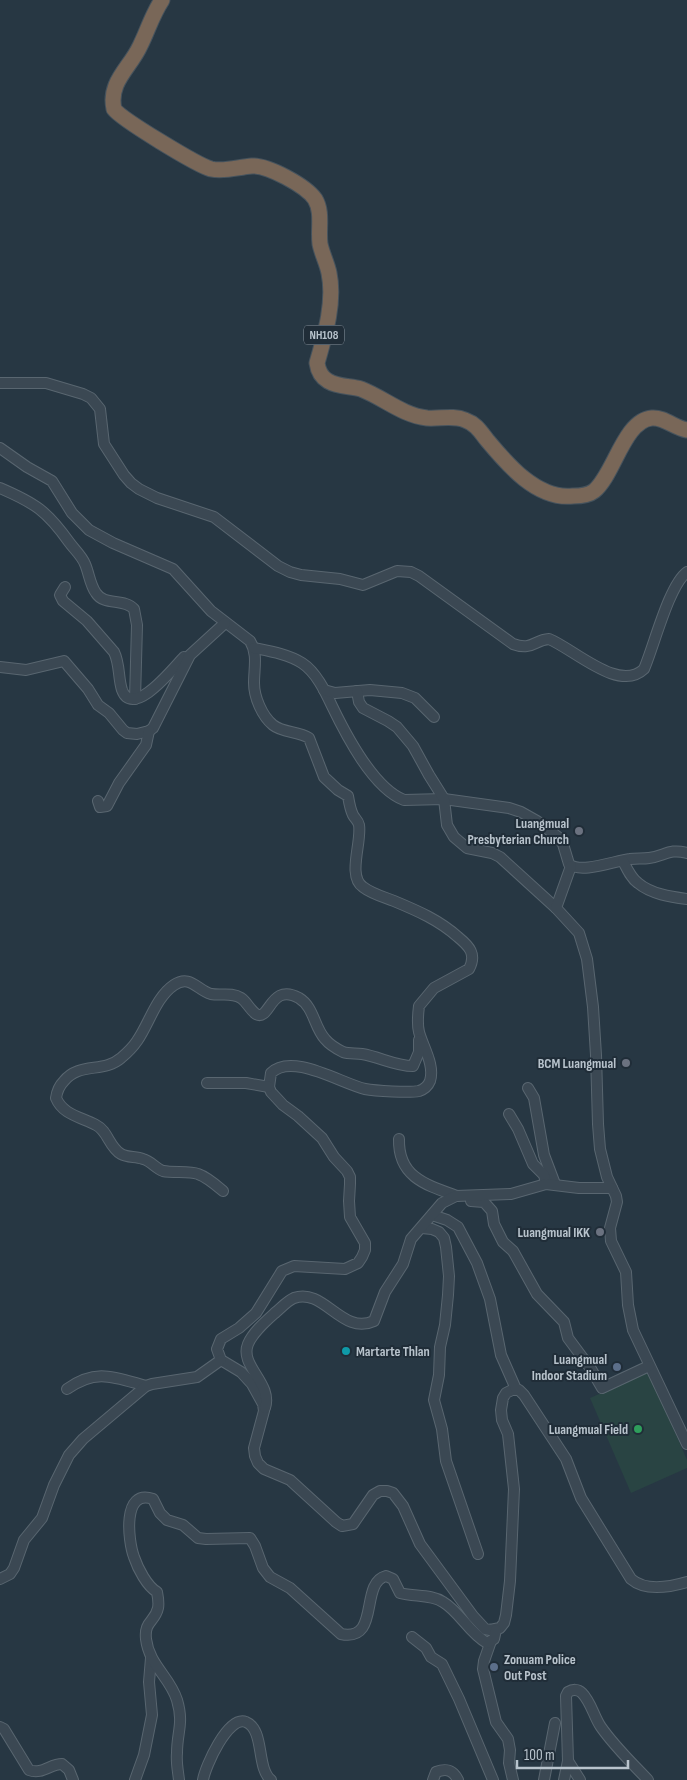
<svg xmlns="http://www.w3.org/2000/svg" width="687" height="1780" font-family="'Sofia Sans Condensed',sans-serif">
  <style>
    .green { fill: #294443 }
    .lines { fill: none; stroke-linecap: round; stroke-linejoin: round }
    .minor-casing { stroke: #596670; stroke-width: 12 }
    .highway-casing { stroke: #46535d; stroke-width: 17 }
    .minor { stroke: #3b4853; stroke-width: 10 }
    .highway { stroke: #796758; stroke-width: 15 }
    .worship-dot { fill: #6b7280; stroke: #202d38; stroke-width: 2 }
    .culture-dot { fill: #0f9aa8; stroke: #202d38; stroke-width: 2 }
    .service-dot { fill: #5c6f8a; stroke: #202d38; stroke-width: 2 }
    .leisure-dot { fill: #2e9e5b; stroke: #202d38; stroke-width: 2 }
    .labels { text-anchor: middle; stroke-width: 4; stroke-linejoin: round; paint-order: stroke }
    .shield { fill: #202d38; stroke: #8a96a0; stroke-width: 1 }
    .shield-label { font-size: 12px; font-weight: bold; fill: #b8c3cc }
    .poi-label { font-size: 14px; font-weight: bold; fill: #b8c3cc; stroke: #202d38; text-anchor: end }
  </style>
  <rect width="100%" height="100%" fill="#273743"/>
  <!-- green -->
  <path class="green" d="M649,1372L687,1460V1468L631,1493L590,1398Z"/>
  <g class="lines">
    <defs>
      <g id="minor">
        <path d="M0,383H46L83,394L91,398L100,409L104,444L124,475L131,483L139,489L157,498L214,517L278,566L290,572L301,575L340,579L363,585L397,571L411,572L419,576L513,644C532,651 534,640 549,639C574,649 619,693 644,669C654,646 669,585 687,572"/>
        <path d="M0,448L27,467L52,481L72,513L89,530L113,543L173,569L211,611L250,641C258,654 254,668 254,683C254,697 262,716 273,725C283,733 298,731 309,738L324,777L338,790L348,796C349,802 350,809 353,815C355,819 358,820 359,825C362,842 347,876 363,887C372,894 384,897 394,901C418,911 439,920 458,937C469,946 477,954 469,969L434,988L419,1006C418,1014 417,1024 419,1032C423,1047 435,1065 430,1081C428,1086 425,1089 419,1091C410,1093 375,1091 365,1089C342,1084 292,1052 271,1073L269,1087L271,1092L283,1105L298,1116L322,1138L334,1157L347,1171L350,1177V1184L349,1201L350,1217L365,1243V1250L362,1257L358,1263L345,1269L294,1266L282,1271L256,1313L239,1328L221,1339L217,1349L221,1360L241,1372L252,1384L263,1404L264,1411L254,1448L255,1456L258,1463L264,1469L290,1480L336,1522L342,1526L353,1524L373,1495L380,1491H387L393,1493L403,1506L420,1544L473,1616L485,1629L490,1630L500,1628L504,1623L506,1615L510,1581L514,1489L508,1434L502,1420L501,1410L503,1398L506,1393L512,1390H519L524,1395L566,1459L581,1498L631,1579C646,1592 670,1587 687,1582"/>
        <path d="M0,488C35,503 47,511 69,542C74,549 82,556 85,564C89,573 90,585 96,593C104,606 124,598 134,609L137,625L135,699"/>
        <path d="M65,587L60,595L63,601L87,621L114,652C120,664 118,678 122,690C133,720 175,666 184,657"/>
        <path d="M254,648C269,651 288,654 302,663C316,672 325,691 332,706C346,735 373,788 404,800L444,799L509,808L521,812L537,821L558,837L563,844L569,864C581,874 614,861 630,859C636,858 643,859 649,858C665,856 669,848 687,853"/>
        <path d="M0,667L26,670L64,661L88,689L98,705L109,713L123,730L127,733L137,734L149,731L153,728L190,655L225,623"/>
        <path d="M324,690L335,693L370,690L402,693L415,698L434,717"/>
        <path d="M357,691L359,702L363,708L388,721L397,727L413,746L429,775L444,799L447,825L454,837L467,848L492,853L500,857L556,908"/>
        <path d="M98,801L100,807L107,806L119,783L146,745L149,731"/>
        <path d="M623,861C627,869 631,878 638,883C651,894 671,897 687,899"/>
        <path d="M571,866L556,908L579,933L587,959L593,1007L596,1055L598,1124L600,1149L607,1177L616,1196L617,1202L610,1228L611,1241L626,1272L628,1305L633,1330L687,1444"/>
        <path d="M207,1083H246L269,1087"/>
        <path d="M528,1088L534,1098L544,1155L555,1184"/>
        <path d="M509,1114L518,1129L533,1164L544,1175L546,1184"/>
        <path d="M399,1139C398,1177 426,1185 457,1196"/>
        <path d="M223,1191C216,1185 207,1177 198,1174C190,1171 173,1173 163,1171C155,1168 151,1161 143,1159C136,1156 128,1158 121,1154C109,1147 108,1131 96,1125C81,1117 63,1115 56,1098C57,1091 59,1086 64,1081C79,1062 104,1073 121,1058C127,1053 133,1047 137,1041C149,1024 156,997 174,985C190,974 197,990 211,994C221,996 231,992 241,998C247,1002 250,1010 256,1014C270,1022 270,982 299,998C314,1007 314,1027 325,1039C329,1044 337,1049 343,1052C349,1054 356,1053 362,1054C380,1057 395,1066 413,1066L419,1052V1040"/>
        <path d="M471,1201L484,1202L492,1211L494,1224L503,1242L513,1251L537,1294L564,1322L568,1338L591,1369L602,1388L649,1366"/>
        <path d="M432,1215L447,1220L458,1227L477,1263L490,1299L501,1355L516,1389"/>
        <path d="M422,1228L432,1229L439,1232L444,1238L446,1247L449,1276L448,1295L445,1325L440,1347L439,1375L434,1400L442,1429L446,1461L478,1554"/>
        <path d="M67,1389C96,1368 114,1377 146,1386"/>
        <path d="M265,1408C273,1383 239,1366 248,1344C253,1332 266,1321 276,1312C281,1308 287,1301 294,1298C324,1287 342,1336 374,1321L385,1292L403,1264L411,1239L442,1203L456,1196L511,1194L546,1184L579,1188H612"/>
        <path d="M0,1579L10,1574L14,1568L24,1540L42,1518L54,1485L69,1455L83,1439L146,1386L152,1384L197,1377L221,1360"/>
        <path d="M412,1637L426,1648L431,1657L442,1664L459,1699L493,1780"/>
        <path d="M491,1641L484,1661L483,1669L496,1722L508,1739L510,1750L509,1763L513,1780"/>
        <path d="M0,1727L4,1729L29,1770C42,1775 50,1764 62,1764L69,1770L73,1780"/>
        <path d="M135,1780L144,1755L152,1715L149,1682L151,1658"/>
        <path d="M179,1780C178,1771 176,1762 177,1753C177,1731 184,1724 177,1700C170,1677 149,1665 146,1639C144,1621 155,1622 158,1608C159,1603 158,1597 157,1592C147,1586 138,1569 134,1557C128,1541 122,1488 153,1499L160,1513L167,1520L183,1525L198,1538L206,1539L250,1538L255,1546L263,1568L270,1577L290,1588L341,1634C381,1642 359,1583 386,1576L393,1579L400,1593C414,1597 431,1594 443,1602C460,1612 469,1633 487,1643L494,1639L496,1630"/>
        <path d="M203,1780C205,1767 228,1715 246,1722C265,1730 256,1768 271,1780"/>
        <path d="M433,1780L436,1772C447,1768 453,1770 458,1780"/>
        <path d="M544,1780L555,1723"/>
        <path d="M564,1780L568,1761"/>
        <path d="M580,1780L568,1761L566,1696L568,1692C573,1689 578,1689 582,1693C591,1702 594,1717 601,1727C615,1747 632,1763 648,1780"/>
      </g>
      <path id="highway" d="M162,0C152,15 148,30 140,46C130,68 108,82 114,109C121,119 197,165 211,169C225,172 238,167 252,166C268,165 306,186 315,199C323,212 318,229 320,244C322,254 327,263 329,273C335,302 325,335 317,363C318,370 321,377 328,381C338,387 350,386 361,389C384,398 402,415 427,418C439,419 454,415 465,420C476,424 480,431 487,440C507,464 537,500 573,496C579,496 589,495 594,491C614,475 624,420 652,418C664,417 675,428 687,430"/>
    </defs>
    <!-- minor casing -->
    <use href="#minor" class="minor-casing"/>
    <!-- highway casing -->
    <use href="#highway" class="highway-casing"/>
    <!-- minor -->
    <use href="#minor" class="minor"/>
    <!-- highway -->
    <use href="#highway" class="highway"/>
  </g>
  <!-- markers -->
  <g class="worship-dot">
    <circle cx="579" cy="831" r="5"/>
    <circle cx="626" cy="1063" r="5"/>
    <circle cx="600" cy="1232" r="5"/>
  </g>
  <circle class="culture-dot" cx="346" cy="1351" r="5"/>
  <g class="service-dot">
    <circle cx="617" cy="1367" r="5"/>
    <circle cx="494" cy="1667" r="5"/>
  </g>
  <circle class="leisure-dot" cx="638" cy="1429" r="5"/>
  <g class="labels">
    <!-- shield labels -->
    <rect class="shield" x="304" y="325.5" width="40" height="19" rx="4"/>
    <g class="shield-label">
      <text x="324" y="339">NH108</text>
    </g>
    <!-- poi labels -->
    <g class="poi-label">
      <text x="569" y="828">Luangmual<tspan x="569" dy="16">Presbyterian Church</tspan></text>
      <text x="616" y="1068">BCM Luangmual</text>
      <text x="590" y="1237">Luangmual IKK</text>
      <text x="356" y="1356" text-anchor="start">Martarte Thlan</text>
      <text x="607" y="1364">Luangmual<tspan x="607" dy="16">Indoor Stadium</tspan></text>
      <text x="628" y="1434">Luangmual Field</text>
      <text x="504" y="1664" text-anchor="start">Zonuam Police<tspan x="504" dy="16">Out Post</tspan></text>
    </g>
  </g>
  <!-- scale -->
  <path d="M517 1760v8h111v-8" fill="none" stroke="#b8c3cc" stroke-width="2.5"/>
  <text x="524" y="1760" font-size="15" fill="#b8c3cc" stroke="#202d38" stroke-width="4" paint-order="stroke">100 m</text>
</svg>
